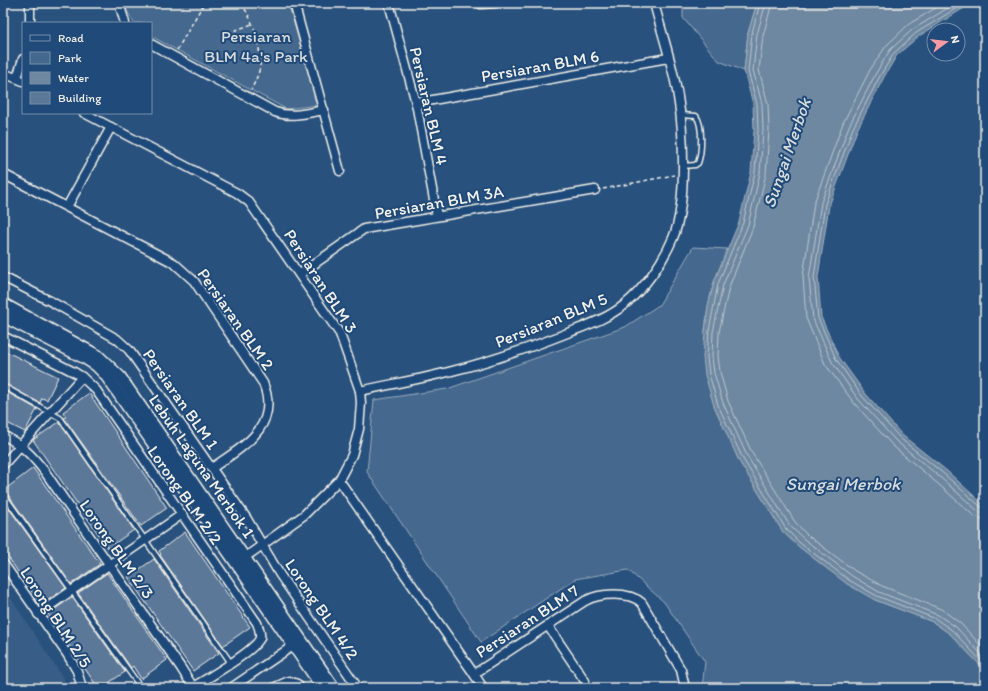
<svg xmlns="http://www.w3.org/2000/svg" width="988" height="691" font-family="Itim,sans-serif">
  <style>
    .built { fill: #375d86 }
    .green { fill: #45688e; stroke: #9cacbb }
    .water { fill: #6e88a2; stroke: #a4b2be }
    .lines { fill: none; stroke-linecap: round; stroke-linejoin: round }
    .shore { stroke: #bec7cc; stroke-width: 1 }
    .building { fill: #5b7899; stroke: #f4f1e8 }
    .lane-casing { stroke: #f4f1e8; stroke-width: 7 }
    .street-casing { stroke: #f4f1e8; stroke-width: 11 }
    .secondary-casing { stroke: #f4f1e8; stroke-width: 14 }
    .path { stroke: #f4f1e8; stroke-width: 1.5; stroke-dasharray: 4 3; stroke-linecap: butt }
    .lane { stroke: #1f4a7a; stroke-width: 4 }
    .street { stroke: #1f4a7a; stroke-width: 8 }
    .secondary { stroke: #1f4a7a; stroke-width: 11 }
    .labels { text-anchor: middle; stroke-width: 4; stroke-linejoin: round; paint-order: stroke }
    .park-label { font-size: 17px; fill: #dadcda; stroke: #1f4a7a }
    .street-label { font-size: 17px; fill: #f4f1e8; stroke: #1f4a7a }
    .water-label { font-size: 18px; font-style: italic; fill: #d9dcda; stroke: #1f4a7a }
  </style>
  <rect width="100%" height="100%" fill="#28517e"/>
  <filter id="ink" filterUnits="userSpaceOnUse"><feTurbulence type="fractalNoise" baseFrequency=".025" numOctaves="2"/><feDisplacementMap in="SourceGraphic" scale="8" xChannelSelector="R" yChannelSelector="G"/><feConvolveMatrix kernelMatrix="1 2 1 2 8 2 1 2 1" color-interpolation-filters="sRGB"/></filter>
  <g filter="url(#ink)">
    <!-- built -->
    <path class="built" d="M3,586L64,679L65,688L3,687Z"/>
    <!-- green -->
    <g class="green">
      <path d="M126,3H288L318,105L286,109L151,36V23H134L127,11Z"/>
      <path d="M683,3H757L748,33L744,71L719,61L683,18Z"/>
      <path d="M693,247L727,249L714,282L708,306L705,331L739,461L765,503L783,532L798,546L830,571L875,600L933,622L950,634L985,670V688H702L705,662L664,602L628,570L575,579L481,642L367,472L374,400L447,389L625,327L659,305Z"/>
    </g>
    <!-- water -->
    <path class="water" d="M757,3H972L919,36L897,55L884,77L857,130L829,206L818,277L821,317L839,357L865,393L902,435L947,471L985,506V670L950,634L933,622L875,600L847,584L798,546L783,532L739,461L714,406L705,375L703,357L705,331L708,306L714,282L739,222L751,172L754,130L753,104L744,71L748,33Z"/>
    <g class="lines">
      <!-- shore -->
      <g class="shore">
        <path d="M760,3L752,33L748,71L757,104L758,130L755,172L743,223L718,284L709,331L707,357L709,374L718,405L743,459L786,529L800,543L849,580L877,596L936,619L953,631L985,665"/>
        <path d="M766,3L757,34L753,70L762,104L763,130L760,173L748,225L723,285L713,332L712,357L714,373L723,403L747,456L790,526L804,539L852,576L879,592L938,615L956,627L985,658"/>
        <path d="M772,3L763,36L759,70L768,104L769,130L766,174L753,227L729,287L719,332L718,356L720,372L728,401L752,453L795,522L807,535L855,571L882,586L941,609L960,623L985,650"/>
        <path d="M944,3L909,24L886,46L870,70L843,123L814,203L803,276L806,318L825,364L854,403L893,446L937,483L974,516L985,520"/>
        <path d="M956,3L912,30L890,50L876,73L849,126L821,203L809,278L813,319L832,362L858,399L896,441L941,478L978,511L985,514"/>
        <path d="M965,3L916,33L894,53L880,76L853,128L825,204L814,277L818,318L836,359L862,396L900,438L945,475L981,507L985,509"/>
      </g>
    </g>
    <!-- building -->
    <g class="building">
      <path d="M3,350L58,377L47,400L42,398L40,403L3,383Z"/>
      <path d="M3,390L37,409L25,432L3,421Z"/>
      <path d="M89,393L167,508L141,526L64,418L66,417L63,412Z"/>
      <path d="M59,422L134,530L108,548L33,440Z"/>
      <path d="M33,468L100,564L71,584L6,492L3,491Z"/>
      <path d="M3,500L66,588L41,605L3,550Z"/>
      <path d="M185,532L250,627L223,646L160,555L161,554L159,551Z"/>
      <path d="M154,559L219,653L193,671L128,577Z"/>
      <path d="M107,573L167,660L141,679L133,666L131,668L78,593Z"/>
      <path d="M72,597L125,672L101,688H98L48,614Z"/>
    </g>
    <g class="lines">
      <defs>
        <g id="lane">
          <path d="M681,115L696,116C703,125 702,152 698,163L695,165L683,166"/>
          <path d="M3,386L60,418L231,663"/>
          <path d="M3,494L141,688"/>
        </g>
        <g id="street">
          <path d="M119,3L125,23"/>
          <path d="M294,3L340,171"/>
          <path d="M389,3L416,103L437,216"/>
          <path d="M479,3L481,4L496,3"/>
          <path d="M30,23V3"/>
          <path d="M151,44L275,112C291,118 307,113 324,110"/>
          <path d="M3,73L23,81"/>
          <path d="M17,78L23,59"/>
          <path d="M416,103L668,58"/>
          <path d="M84,113L237,193L249,202L340,334L360,391L361,403L359,429L352,455L339,480L304,515L240,561"/>
          <path d="M3,174L174,263L194,281L263,383C281,427 242,447 212,468"/>
          <path d="M67,207L111,127"/>
          <path d="M300,274L364,229L595,190"/>
          <path d="M3,277L52,302L117,339L129,350L247,519L280,575L358,688"/>
          <path d="M3,336L74,372L82,377L96,390L257,623C259,628 261,632 260,638C256,650 205,680 193,687"/>
          <path d="M360,391C391,384 422,379 452,371C492,361 532,347 570,332C588,325 608,318 624,305C644,289 663,262 673,238C687,205 684,132 678,97C673,65 662,34 654,3"/>
          <path d="M3,435C23,446 31,454 45,472L181,668L193,687L189,688"/>
          <path d="M3,465L82,377"/>
          <path d="M339,480L474,674L585,601C599,593 629,591 642,603L681,670L685,688"/>
          <path d="M3,563L67,654L77,671L82,688"/>
          <path d="M38,614L181,515"/>
          <path d="M548,626L585,681"/>
          <path d="M474,674L483,688"/>
          <path d="M231,688L297,643"/>
          <path d="M273,688L289,681L297,684L300,688"/>
        </g>
        <g id="secondary">
          <path d="M3,304L98,356L120,377L334,688"/>
          <path d="M3,316L85,358L96,365L105,374L323,688"/>
        </g>
      </defs>
      <!-- lane casing -->
      <use href="#lane" class="lane-casing"/>
      <!-- street casing -->
      <use href="#street" class="street-casing"/>
      <!-- secondary casing -->
      <use href="#secondary" class="secondary-casing"/>
      <!-- path -->
      <g class="path">
        <path d="M241,3C253,19 261,46 260,66C259,74 255,82 251,90"/>
        <path d="M228,33L252,24"/>
        <path d="M177,50L204,3"/>
        <path d="M603,189L674,175"/>
      </g>
      <!-- lane -->
      <use href="#lane" class="lane"/>
      <!-- street -->
      <use href="#street" class="street"/>
      <!-- secondary -->
      <use href="#secondary" class="secondary"/>
    </g>
  </g>
  <g class="labels">
    <!-- park labels -->
    <g class="park-label">
      <text x="256" y="42">Persiaran<tspan x="256" dy="20">BLM 4a's Park</tspan></text>
    </g>
    <!-- street labels -->
    <g class="street-label">
      <text transform="translate(540 66) rotate(-10)" y="6">Persiaran BLM 6</text>
      <text transform="translate(429 106) rotate(77)" y="6">Persiaran BLM 4</text>
      <text transform="translate(439 202) rotate(-10)" y="6">Persiaran BLM 3A</text>
      <text transform="translate(321 281) rotate(57)" y="6">Persiaran BLM 3</text>
      <text transform="translate(236 319) rotate(55)" y="6">Persiaran BLM 2</text>
      <text transform="translate(551 320) rotate(-22)" y="6">Persiaran BLM 5</text>
      <text transform="translate(181 399) rotate(55)" y="6">Persiaran BLM 1</text>
      <text transform="translate(202 466) rotate(55)" y="6">Lebuh Laguna Merbok 1</text>
      <text transform="translate(185 495) rotate(55)" y="6">Lorong BLM 2/2</text>
      <text transform="translate(117 549) rotate(55)" y="6">Lorong BLM 2/3</text>
      <text transform="translate(322 609) rotate(56)" y="6">Lorong BLM 4/2</text>
      <text transform="translate(56 617) rotate(57)" y="6">Lorong BLM 2/5</text>
      <text transform="translate(527 621) rotate(-33)" y="6">Persiaran BLM 7</text>
    </g>
    <!-- water labels -->
    <g class="water-label">
      <text transform="translate(787 153) rotate(-71)" y="6">Sungai Merbok</text>
      <text x="843" y="490">Sungai Merbok</text>
    </g>
  </g>
  <!-- margin -->
  <rect width="988" height="691" fill="none" stroke="#1f4a7a" stroke-width="16"/>
  <rect x="8" y="8" width="972" height="675" fill="none" stroke="#f4f1e8" stroke-width="1.5" filter="url(#ink)"/>
  <!-- legend -->
  <rect x="22" y="22" width="130" height="92" fill="#1f4a7a" stroke="#748da6"/>
  <rect x="30" y="35" width="20" height="6" fill="#1f4a7a" stroke="#748da6"/>
  <text x="58" y="42" font-size="12" fill="#f4f1e8">Road</text>
  <rect x="30" y="52" width="20" height="12" fill="#45688e" stroke="#748da6"/>
  <text x="58" y="62" font-size="12" fill="#f4f1e8">Park</text>
  <rect x="30" y="72" width="20" height="12" fill="#6e88a2" stroke="#748da6"/>
  <text x="58" y="82" font-size="12" fill="#f4f1e8">Water</text>
  <rect x="30" y="92" width="20" height="12" fill="#5b7899" stroke="#748da6"/>
  <text x="58" y="102" font-size="12" fill="#f4f1e8">Building</text>
  <!-- north arrow -->
  <g transform="translate(946 42) rotate(75)"><circle r="19" fill="#1f4a7a" stroke="#748da6"/>
  <path d="M0-3L7 15L0 10L-7 15Z" fill="#ff9aa2"/>
  <text y="-6" font-size="11" font-weight="bold" text-anchor="middle" fill="#f4f1e8">N</text>
  </g>
</svg>
